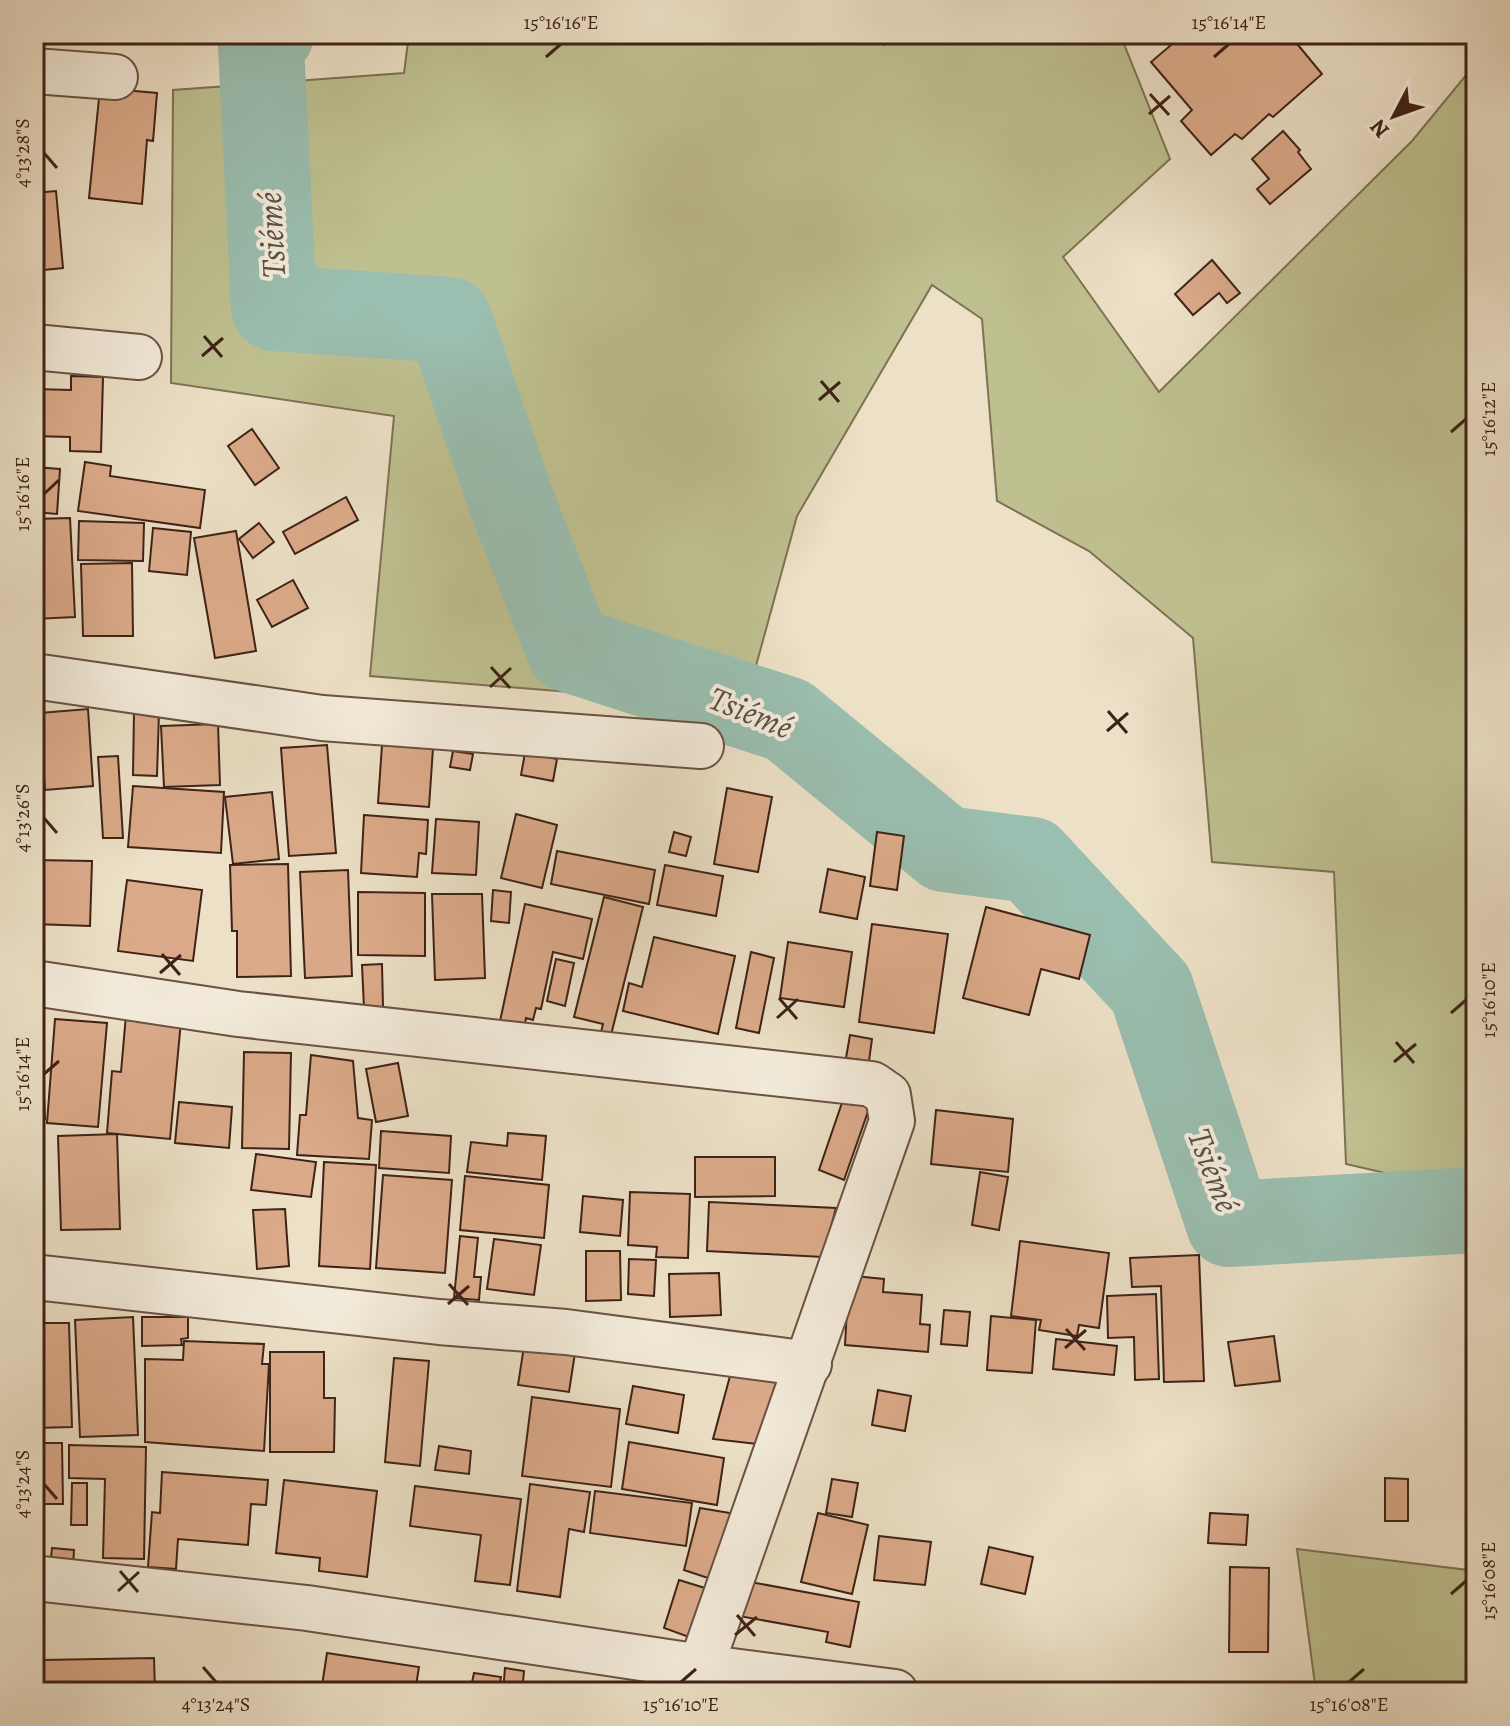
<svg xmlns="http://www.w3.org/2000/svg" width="1510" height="1726" font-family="Alegreya,serif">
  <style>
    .green { fill: #bfc090; stroke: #7f7154; stroke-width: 2 }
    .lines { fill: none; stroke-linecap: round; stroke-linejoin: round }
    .river { stroke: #9abeaf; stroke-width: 86 }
    .building { fill: #dbaa8a; stroke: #3f2217; stroke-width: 2 }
    .street-casing { stroke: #6a5243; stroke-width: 48 }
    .street { stroke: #f3ebda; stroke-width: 44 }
    .ticks { fill: none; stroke: #3f2217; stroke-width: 3 }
    .labels { text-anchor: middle; stroke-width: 8; stroke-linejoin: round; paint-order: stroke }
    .water-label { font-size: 34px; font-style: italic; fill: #5a5145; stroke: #f3ebda }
    .neatline { fill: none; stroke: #3f2217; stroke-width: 3 }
    .ticks-label { font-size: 20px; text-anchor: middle; fill: #3f2217 }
  </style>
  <rect width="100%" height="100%" fill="#ece0c6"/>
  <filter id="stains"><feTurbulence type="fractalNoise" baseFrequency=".0025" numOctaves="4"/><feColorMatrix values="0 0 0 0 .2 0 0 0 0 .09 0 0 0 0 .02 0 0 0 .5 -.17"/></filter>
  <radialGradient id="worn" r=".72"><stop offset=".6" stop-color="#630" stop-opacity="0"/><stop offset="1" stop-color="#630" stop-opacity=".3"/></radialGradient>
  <!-- green -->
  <g class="green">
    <path d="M409,34H877L884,45L904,34H1120L1170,159L1063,257L1159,392L1412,141L1476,63V1194L1346,1164L1334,872L1212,862L1193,638L1089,551L997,501L982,319L932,285L797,516L745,706L370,676L394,416L171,383L173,90L404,73Z"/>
    <path d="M1297,1549L1476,1571V1692H1316Z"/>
  </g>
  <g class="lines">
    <!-- river -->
    <path class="river" d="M271,34L261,46L274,308L449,320L510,498L569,649L788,720L945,849L1031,860L1151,989L1229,1224L1476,1210"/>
  </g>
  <!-- building -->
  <g class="building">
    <rect x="156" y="34" width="40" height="8"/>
    <path d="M1184,34H1266L1271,40L1278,34H1289L1322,74L1273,117L1269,114L1242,139L1235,134L1211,155L1181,121L1192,110L1151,62Z"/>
    <path d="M100,88L157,93L153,141L147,140L142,204L89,198Z"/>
    <path d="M34,105H39L42,189L34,190Z"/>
    <path d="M1283,131L1300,150L1298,152L1311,169L1270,204L1257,189L1269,179L1252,159Z"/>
    <path d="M56,191L63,268L34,271V193Z"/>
    <path d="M1212,260L1240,293L1227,303L1219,293L1193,315L1175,294Z"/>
    <path d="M71,376L103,377L101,452L70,451V437L34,436L35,389L71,390Z"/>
    <path d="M252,429L279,468L255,485L228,446Z"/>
    <path d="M85,462L111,466L110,476L205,490L200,528L78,511Z"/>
    <path d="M34,467L60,469L57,514L34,512Z"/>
    <path d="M346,497L358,520L295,554L283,532Z"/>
    <path d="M70,518L75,617L34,619V519Z"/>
    <path d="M79,521L144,523L143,561L78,560Z"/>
    <path d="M259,523L274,542L253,558L239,539Z"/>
    <path d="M153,528L191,532L187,575L149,571Z"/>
    <path d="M236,531L256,651L215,658L194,538Z"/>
    <path d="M132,563L133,636H83L81,564Z"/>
    <path d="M293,580L308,608L272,627L257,600Z"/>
    <path d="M88,709L93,786L45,790L40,713Z"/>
    <path d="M134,711L159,712L157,776L133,775Z"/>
    <path d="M218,724L220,785L164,787L161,726Z"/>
    <path d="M327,745L336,853L289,856L281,748Z"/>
    <path d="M382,745L433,748L429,807L378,803Z"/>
    <path d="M453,751L473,754L470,770L450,767Z"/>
    <path d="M525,753L557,759L553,781L521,775Z"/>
    <path d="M118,756L123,838H103L98,757Z"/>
    <path d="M133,786L224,792L221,853L128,847Z"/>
    <path d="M727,788L772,797L758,872L714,864Z"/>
    <path d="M272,792L279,859L233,864L225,797Z"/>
    <path d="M516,814L557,825L542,888L501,878Z"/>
    <path d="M364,815L428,820L426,854L419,853L417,877L361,873Z"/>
    <path d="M436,819L479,822L476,875L432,873Z"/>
    <path d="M674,832L691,837L686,856L669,852Z"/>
    <path d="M877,832L904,836L897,890L870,886Z"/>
    <path d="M557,851L655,870L649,904L551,884Z"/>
    <path d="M34,860L92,861L90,926L34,924Z"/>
    <path d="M288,864L291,976L237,977V931H232L230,865Z"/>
    <path d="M665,865L723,876L716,916L657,905Z"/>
    <path d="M828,869L865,877L857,919L820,912Z"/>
    <path d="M348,870L352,976L305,978L300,872Z"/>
    <path d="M127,880L202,890L193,961L118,951Z"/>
    <path d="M493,890L511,892L509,923L491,921Z"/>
    <path d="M358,892L425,893V956L358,955Z"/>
    <path d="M432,894H482L485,978L435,980Z"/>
    <path d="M604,897L643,907L609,1043L599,1040L603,1024L574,1017Z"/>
    <path d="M525,904L592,919L583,959L553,952L541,1009L536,1008L533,1020L526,1018L524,1031L499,1026Z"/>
    <path d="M986,907L1090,935L1079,979L1041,969L1029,1015L963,998Z"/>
    <path d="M872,924L948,934L934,1033L859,1022Z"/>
    <path d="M654,937L735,956L718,1034L623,1011L629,983L642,987Z"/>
    <path d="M788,942L852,952L844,1007L780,998Z"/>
    <path d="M751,952L774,958L759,1033L736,1028Z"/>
    <path d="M556,959L574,963L565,1006L547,1001Z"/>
    <path d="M382,964L383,1007L364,1008L362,965Z"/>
    <path d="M34,1002H40L45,1119L34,1120Z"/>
    <path d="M126,1015L181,1021L170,1139L107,1133L112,1071L121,1072Z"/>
    <path d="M55,1019L107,1023L98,1127L47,1123Z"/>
    <path d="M850,1035L872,1039L869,1061L846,1058Z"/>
    <path d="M244,1052L291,1053L289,1149L242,1148Z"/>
    <path d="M311,1055L353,1061L358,1118L372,1120L369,1159L297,1155L300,1115H306Z"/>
    <path d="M398,1063L408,1116L376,1122L366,1069Z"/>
    <path d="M845,1094L871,1103L844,1180L819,1170Z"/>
    <path d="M179,1102L232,1107L229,1148L175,1143Z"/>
    <path d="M936,1110L1013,1119L1008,1172L931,1164Z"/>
    <path d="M381,1131L451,1136L449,1173L379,1168Z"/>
    <path d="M508,1133L546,1136L542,1180L467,1172L471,1142L507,1146Z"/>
    <path d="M117,1134L120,1229L61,1230L58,1136Z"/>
    <path d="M256,1154L316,1162L311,1197L251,1190Z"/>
    <path d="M695,1157H775V1196L695,1197Z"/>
    <path d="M324,1162L376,1165L370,1269L319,1266Z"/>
    <path d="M980,1172L1008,1177L999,1230L972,1225Z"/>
    <path d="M383,1175L452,1180L445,1273L376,1268Z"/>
    <path d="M465,1176L549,1185L544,1238L460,1230Z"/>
    <path d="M630,1192L690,1194L688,1258L656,1257L657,1247L628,1245Z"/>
    <path d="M583,1196L623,1200L620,1236L580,1232Z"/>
    <path d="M709,1202L836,1208L823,1257L707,1251Z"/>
    <path d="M285,1209L289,1266L257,1269L253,1210Z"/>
    <path d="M460,1236L478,1238L474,1277H481L479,1300L454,1298Z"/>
    <path d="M494,1239L541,1245L534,1295L487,1289Z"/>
    <path d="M1020,1241L1109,1253L1099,1328L1079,1325L1077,1336L1039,1330L1041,1320L1011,1316Z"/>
    <path d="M586,1251H620L621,1300L586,1301Z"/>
    <path d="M1199,1255L1204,1381L1164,1382L1161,1286L1132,1287L1130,1258Z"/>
    <path d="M629,1259L656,1260L654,1296L628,1294Z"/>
    <path d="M719,1273L721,1315L670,1317L669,1274Z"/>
    <path d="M854,1276L884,1279L883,1292L922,1295L920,1324L930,1325L928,1352L845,1345L848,1291Z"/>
    <path d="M1156,1294L1159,1379L1135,1380L1134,1337L1108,1338L1107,1296Z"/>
    <path d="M944,1310L970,1312L967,1346L941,1344Z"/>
    <path d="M991,1316L1036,1320L1032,1373L987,1370Z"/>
    <path d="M133,1317L138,1435L80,1437L75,1320Z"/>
    <path d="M142,1317H188V1338L181,1339L182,1345L142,1346Z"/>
    <path d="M34,1323H69L72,1427L34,1428Z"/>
    <path d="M1274,1336L1280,1381L1235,1386L1228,1342Z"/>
    <path d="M1056,1339L1117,1346L1114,1375L1053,1369Z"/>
    <path d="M184,1341L264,1344L262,1364H269L264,1451L145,1442V1359L183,1360Z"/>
    <path d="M524,1346L575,1353L569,1392L518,1385Z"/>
    <path d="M270,1352H324V1398H335L334,1452H270Z"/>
    <path d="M394,1358L429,1361L420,1466L385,1462Z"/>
    <path d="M733,1365L786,1382L766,1445L713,1439Z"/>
    <path d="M633,1386L684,1395L678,1433L626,1424Z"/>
    <path d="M878,1390L911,1396L905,1431L872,1425Z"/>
    <path d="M532,1397L620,1409L611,1487L522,1476Z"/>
    <path d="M629,1442L724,1458L717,1505L622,1489Z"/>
    <path d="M34,1443H62L63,1504H34Z"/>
    <path d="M69,1445L146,1447L144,1559L103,1558L105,1479L69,1478Z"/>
    <path d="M439,1446L471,1451L469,1474L435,1470Z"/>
    <path d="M162,1472L268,1480L266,1505L251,1504L248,1545L178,1539L176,1569L148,1567L152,1512L160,1513Z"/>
    <path d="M1385,1478L1408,1479V1521H1385Z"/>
    <path d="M832,1479L858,1483L852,1517L826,1513Z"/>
    <path d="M284,1480L377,1491L367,1577L319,1571L320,1558L276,1553Z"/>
    <path d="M72,1483H87V1525H71Z"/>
    <path d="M530,1484L590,1492L584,1532L569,1529L560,1597L517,1591Z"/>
    <path d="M415,1486L521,1499L510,1585L475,1581L481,1535L410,1526Z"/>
    <path d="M595,1491L692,1503L686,1546L590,1533Z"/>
    <path d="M700,1508L736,1514L714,1580L684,1570Z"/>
    <path d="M818,1513L868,1525L852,1594L801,1582Z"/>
    <path d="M1210,1513L1248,1515L1246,1545L1208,1543Z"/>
    <path d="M879,1536L931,1542L925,1585L874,1580Z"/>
    <path d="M989,1547L1033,1557L1025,1594L981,1584Z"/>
    <path d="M52,1548L74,1550L73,1569L50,1567Z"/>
    <path d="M1230,1567L1269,1568L1268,1652H1229Z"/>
    <path d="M679,1580L705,1588L689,1637L664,1628Z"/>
    <path d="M745,1581L859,1602L850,1647L826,1642L828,1632L739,1616Z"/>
    <path d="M327,1653L419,1667L415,1692H321Z"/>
    <path d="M154,1658L155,1692H44L43,1660Z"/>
    <path d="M505,1668L524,1671L522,1692H503Z"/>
    <path d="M474,1673L501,1677L498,1692H470Z"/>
    <path d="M169,1682L281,1685V1692H169Z"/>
  </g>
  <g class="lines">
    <defs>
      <g id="street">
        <path d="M34,71L115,77"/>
        <path d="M34,347L139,357"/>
        <path d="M34,676L322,718L701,746"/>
        <path d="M34,983L238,1014L872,1084L888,1095L892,1121L692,1692"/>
        <path d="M34,1277L439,1322L566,1332L809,1364"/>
        <path d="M34,1578L307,1608L701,1667L895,1692"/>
      </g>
    </defs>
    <!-- street casing -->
    <use href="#street" class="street-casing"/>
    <!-- street -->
    <use href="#street" class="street"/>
  </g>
  <!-- ticks -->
  <path class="ticks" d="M546,57L561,44M1214,57L1229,44M1150,94L1169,115M1149,114L1170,96M44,153L57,168M204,336L222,357M202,356L223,338M821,381L839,402M819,400L840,382M1451,432L1466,419M44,494L59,480M491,667L510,688M490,687L511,668M1108,711L1127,733M1107,731L1128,713M44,818L57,833M162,954L180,975M160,973L181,955M779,998L797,1019M1451,1013L1466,1000M777,1018L798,999M1396,1042L1414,1063M1394,1062L1416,1044M44,1074L59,1061M449,1284L468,1305M448,1304L469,1286M1066,1329L1085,1350M1065,1348L1086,1330M44,1484L57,1499M120,1571L138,1592M118,1591L139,1572M1451,1594L1466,1581M737,1615L755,1636M735,1635L757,1617M203,1667L216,1682M681,1682L696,1669M1349,1682L1364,1669"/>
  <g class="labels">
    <!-- water labels -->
    <g class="water-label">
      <text transform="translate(271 235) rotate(-93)" y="12">Tsiémé</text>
      <text transform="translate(751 712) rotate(22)" y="12">Tsiémé</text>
      <text transform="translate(1214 1170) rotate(69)" y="12">Tsiémé</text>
    </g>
  </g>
  <!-- margin -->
  <rect width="1510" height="1726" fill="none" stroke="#ece0c6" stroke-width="88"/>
  <!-- north arrow -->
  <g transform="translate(1394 116) rotate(229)" stroke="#f3ebda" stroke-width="6" paint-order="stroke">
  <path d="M0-6L14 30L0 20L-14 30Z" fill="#3f2217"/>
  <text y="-12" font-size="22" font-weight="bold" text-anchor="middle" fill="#3f2217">N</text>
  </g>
  <rect x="44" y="44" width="1422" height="1638" class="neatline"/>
  <g class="ticks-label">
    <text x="561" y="29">15°16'16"E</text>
    <text x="1229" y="29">15°16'14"E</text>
    <text transform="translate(22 153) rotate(-90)" y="7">4°13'28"S</text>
    <text transform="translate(1488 419) rotate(-90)" y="7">15°16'12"E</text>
    <text transform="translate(22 494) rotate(-90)" y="7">15°16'16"E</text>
    <text transform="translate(22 818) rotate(-90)" y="7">4°13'26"S</text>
    <text transform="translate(1488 1000) rotate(-90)" y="7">15°16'10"E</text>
    <text transform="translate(22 1074) rotate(-90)" y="7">15°16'14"E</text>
    <text transform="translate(22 1484) rotate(-90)" y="7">4°13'24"S</text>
    <text transform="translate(1488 1581) rotate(-90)" y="7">15°16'08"E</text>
    <text x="216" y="1711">4°13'24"S</text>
    <text x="681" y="1711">15°16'10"E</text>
    <text x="1349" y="1711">15°16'08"E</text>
  </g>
  <rect width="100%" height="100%" filter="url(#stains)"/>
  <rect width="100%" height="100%" fill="url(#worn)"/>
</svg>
